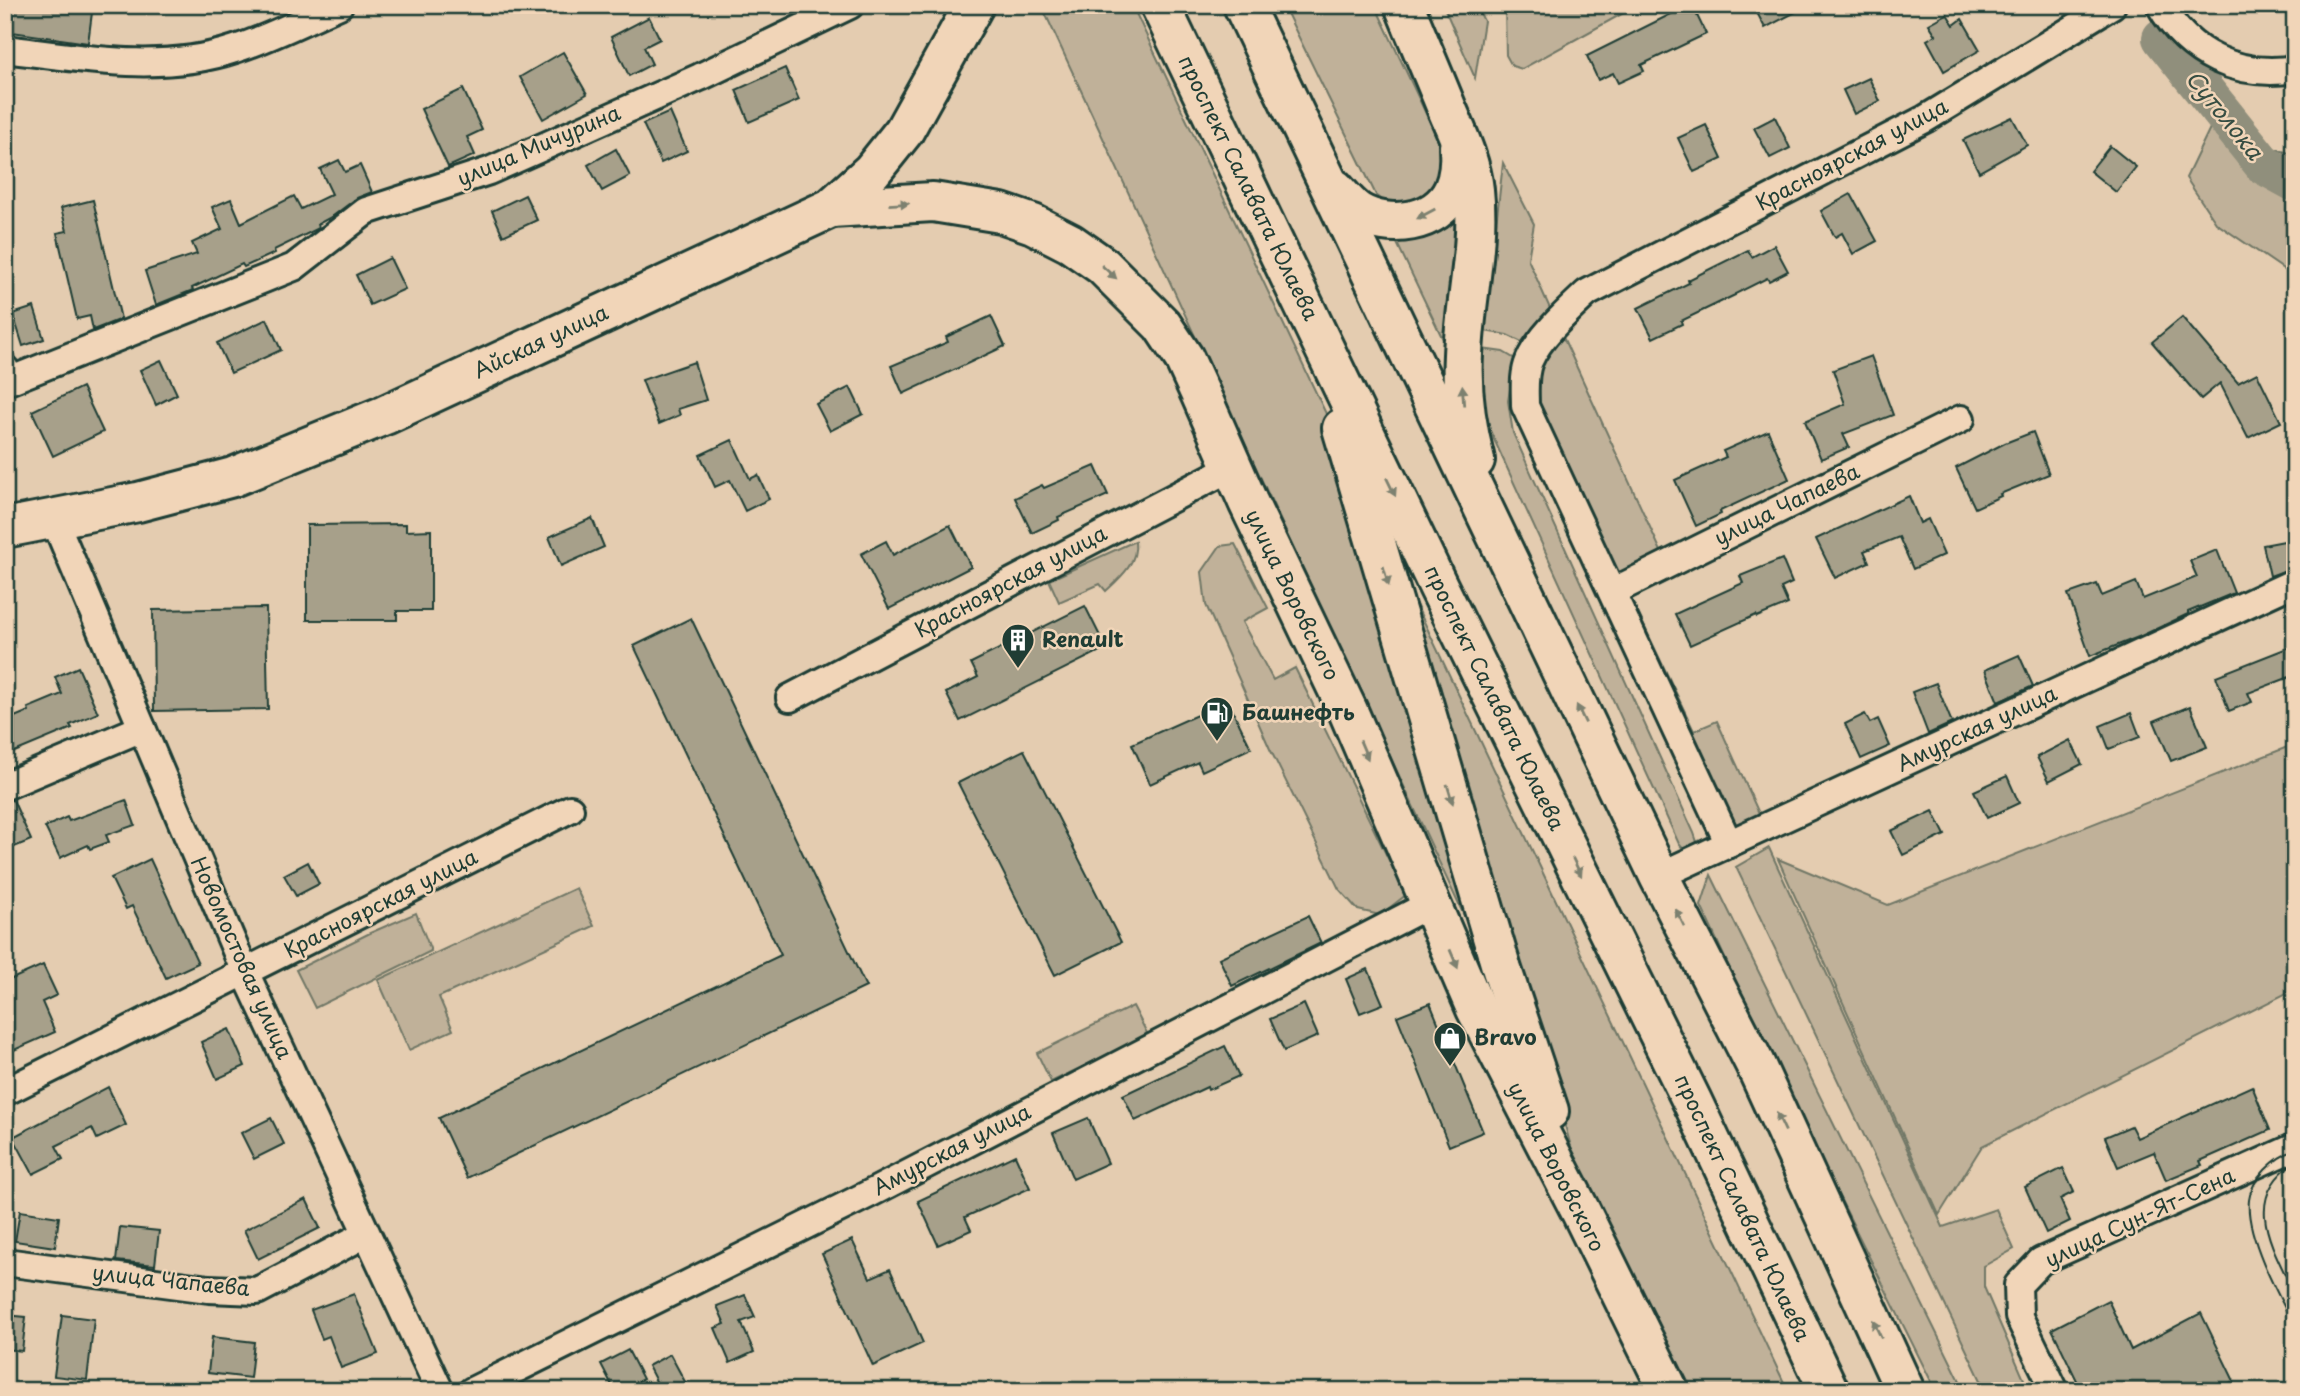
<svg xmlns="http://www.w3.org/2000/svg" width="2300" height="1396" font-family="'Playpen Sans',sans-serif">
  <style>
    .green { fill: #c0b199; stroke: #707766; stroke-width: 2 }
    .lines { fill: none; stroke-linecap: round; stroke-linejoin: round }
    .river { stroke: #908f7b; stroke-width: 40 }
    .building { fill: #a7a08a; stroke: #1f3d34; stroke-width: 2 }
    .street-casing { stroke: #1f3d34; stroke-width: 32 }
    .primary-casing { stroke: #1f3d34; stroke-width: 44 }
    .street { stroke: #f1d5b8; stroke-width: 26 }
    .primary { stroke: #f1d5b8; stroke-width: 38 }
    .tram { stroke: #1f3d34; stroke-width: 2 }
    .oneway { fill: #7d816f }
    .labels { text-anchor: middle; stroke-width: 5; stroke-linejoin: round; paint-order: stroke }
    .street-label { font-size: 21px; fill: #1f3d34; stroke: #f1d5b8 }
    .poi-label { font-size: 21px; font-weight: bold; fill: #1f3d34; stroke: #f1d5b8; text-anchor: start }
    .water-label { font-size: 23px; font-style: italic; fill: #364d42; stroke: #f1d5b8 }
  </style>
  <rect width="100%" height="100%" fill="#e4ccb0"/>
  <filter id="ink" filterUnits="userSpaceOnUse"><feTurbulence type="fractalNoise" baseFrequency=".0143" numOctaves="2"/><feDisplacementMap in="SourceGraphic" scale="14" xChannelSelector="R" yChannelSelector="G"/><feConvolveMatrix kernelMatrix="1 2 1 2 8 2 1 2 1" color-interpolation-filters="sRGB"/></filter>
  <g filter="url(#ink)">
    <!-- green -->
    <g class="green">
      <path d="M1062,5H1132L1338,439L1479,948L1045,13Z"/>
      <path d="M1283,5H1375L1450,165L1445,188L1394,209L1376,195Z"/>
      <path d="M1443,5H1476L1484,21L1475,78Z"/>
      <path d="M1508,5H1638L1522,69L1512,66L1506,55L1505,7Z"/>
      <path d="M2210,128L2295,155V277L2216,223L2186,178Z"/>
      <path d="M1503,163L1534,224L1528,259L1552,313L1526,344L1507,335L1484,331Z"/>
      <path d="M1460,208L1451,356L1395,239Z"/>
      <path d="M1562,335L1665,560L1617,583L1532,389L1539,357Z"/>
      <path d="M1475,348L1503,352L1515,359L1508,401L1513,433L1694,833L1697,842L1685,851L1679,844L1482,413Z"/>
      <path d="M1135,541C1138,563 1121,577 1106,591L1100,584L1059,602L1049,580Z"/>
      <path d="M1235,544L1268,608L1242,622L1273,680L1295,668L1406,895L1380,915L1358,910L1339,889L1270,749L1206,605L1202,572L1220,546Z"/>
      <path d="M1410,592L1788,1391H1679L1579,1174Z"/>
      <path d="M1638,613L1694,731L1717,721L1762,820L1729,836L1630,617Z"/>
      <path d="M2295,744V989L1982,1146L1939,1215L1778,859L1888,905Z"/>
      <path d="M1769,848L1943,1227L1996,1209L2014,1249L1984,1266V1287L2029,1391H1986L1736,867Z"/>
      <path d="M1711,875L1965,1391H1936L1782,1082L1701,906Z"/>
      <path d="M576,888L594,926L439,997L453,1030L409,1050L378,980Z"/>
      <path d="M416,913L431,951L315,1008L296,970L370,933Z"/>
      <path d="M1133,1006L1148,1035L1051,1082L1037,1053Z"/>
    </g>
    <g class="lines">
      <!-- river -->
      <path class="river" d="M2162,38L2264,165L2295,182"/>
    </g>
    <!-- building -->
    <g class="building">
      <path d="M5,5H93L88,43L5,31Z"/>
      <path d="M1689,5H1692L1706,34L1641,65L1644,71L1618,83L1613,73L1598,80L1587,56Z"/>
      <path d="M1753,5H1809L1765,28Z"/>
      <path d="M1947,14L1954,25L1962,19L1980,50L1944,71L1927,40L1936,35L1929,24Z"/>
      <path d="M649,17L660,39L644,47L652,64L629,76L611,37Z"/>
      <path d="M563,52L587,94L543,119L520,77Z"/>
      <path d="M785,68L799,100L749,122L736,90Z"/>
      <path d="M1869,78L1880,101L1854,114L1843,90Z"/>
      <path d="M463,89L482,130L467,137L475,155L448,167L421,109Z"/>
      <path d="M670,112L687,151L661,163L643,124Z"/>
      <path d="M1775,117L1790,148L1770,158L1754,128Z"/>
      <path d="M2012,117L2027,145L1979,172L1963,140Z"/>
      <path d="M1706,125L1722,159L1694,172L1678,138Z"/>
      <path d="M2110,146L2136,167L2116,192L2090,171Z"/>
      <path d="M616,149L630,176L602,191L588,165Z"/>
      <path d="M339,160L345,172L360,165L372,192L357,198L333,216L318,224L319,228L274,250L275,253L244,267L242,264L192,288L193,290L156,305L145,271L197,254L192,243L222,229L212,207L231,199L241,223L294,196L301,209L332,194L320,169Z"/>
      <path d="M1851,194L1877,241L1853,254L1842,233L1835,237L1821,211Z"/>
      <path d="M525,195L537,220L503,236L492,211Z"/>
      <path d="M93,200L121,319L93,330L90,316L77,319L57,233L67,231L61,208Z"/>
      <path d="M1774,245L1788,271L1769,281L1767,278L1735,294V295L1681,321L1682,324L1653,338L1638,308L1689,283L1688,280L1748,250L1752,257Z"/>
      <path d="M390,258L405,289L370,305L356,275Z"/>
      <path d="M34,307L44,339L23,346L13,314Z"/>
      <path d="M991,316L1005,346L903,394L891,366L948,342L946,337Z"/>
      <path d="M2182,317L2238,383L2257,373L2281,422L2248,438L2220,383L2201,399L2152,342Z"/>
      <path d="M267,319L281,350L231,373L217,343Z"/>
      <path d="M1871,356L1893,415L1843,434L1849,447L1821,459L1805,421L1845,404L1833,370Z"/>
      <path d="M161,360L177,394L156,405L140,370Z"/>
      <path d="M694,362L706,400L678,409L680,415L659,424L642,380Z"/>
      <path d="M82,387L103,432L53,456L32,411Z"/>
      <path d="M850,387L863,414L830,431L816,404Z"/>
      <path d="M1768,431L1789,479L1720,511L1721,514L1696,526L1675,480L1726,457L1723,451Z"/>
      <path d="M2033,432L2049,474L2000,494L2001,496L1975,508L1956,468L2005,443Z"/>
      <path d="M732,440L750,479L758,475L769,499L745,511L730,480L715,487L700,455Z"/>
      <path d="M1095,466L1108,495L1058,517L1059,520L1032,533L1015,498L1042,485L1044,488Z"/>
      <path d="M1909,496L1920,523L1928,519L1944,555L1913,569L1899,537L1864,551L1869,562L1835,578L1816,539Z"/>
      <path d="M592,518L604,547L561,566L549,537Z"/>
      <path d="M406,524V531L431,530V611H397V620H307V525Z"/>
      <path d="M950,525L971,567L889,609L861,554L886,541L893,555Z"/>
      <path d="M2295,539V567L2270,576L2263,545Z"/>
      <path d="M2217,550L2234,593L2188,612V614L2141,636L2090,656L2068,594L2097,584L2102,596L2136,582L2143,599L2197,577L2190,561Z"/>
      <path d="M1782,559L1792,583L1781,588L1788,604L1757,617L1756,615L1690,645L1675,614L1743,583L1740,576Z"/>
      <path d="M1085,606L1106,648L960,721L946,693L978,677L971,663Z"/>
      <path d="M266,608L268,709L154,711L153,610Z"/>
      <path d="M691,618L866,987L467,1178L439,1118L781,955L634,646Z"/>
      <path d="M2295,645V675L2248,693L2252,702L2229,711L2216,676Z"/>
      <path d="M2019,655L2033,686L1998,702L1985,670Z"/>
      <path d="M78,667L98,713L70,725L72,728L5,756V721L29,711L28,708L62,694L55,677Z"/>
      <path d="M1936,683L1952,723L1928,734L1912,692Z"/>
      <path d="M1228,701L1251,748L1202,771L1198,762L1150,784L1132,744Z"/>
      <path d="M2190,706L2207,747L2171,761L2154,721Z"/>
      <path d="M2131,713L2140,737L2109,749L2100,726Z"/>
      <path d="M1865,714L1870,723L1878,719L1890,746L1861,759L1845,724Z"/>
      <path d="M2070,740L2082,764L2049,781L2037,757Z"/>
      <path d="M1024,750L1121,942L1055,975L958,783Z"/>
      <path d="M2007,776L2019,803L1987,818L1974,791Z"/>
      <path d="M13,800L31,840L5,851V801Z"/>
      <path d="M126,800L135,825L106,835L109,842L90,849L88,845L60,858L45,827L67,817L69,821Z"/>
      <path d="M1933,811L1945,835L1903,855L1891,831Z"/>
      <path d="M150,859L198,963L166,978L132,906L126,909L111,878Z"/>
      <path d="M308,862L319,884L296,896L284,875Z"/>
      <path d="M1308,916L1321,943L1232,986L1219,958Z"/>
      <path d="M43,965L57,995L42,1002L55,1032L5,1054V982Z"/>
      <path d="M1368,969L1383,1004L1360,1013L1346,979Z"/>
      <path d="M1430,1003L1483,1132L1449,1146L1397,1016Z"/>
      <path d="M1304,1004L1318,1036L1284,1051L1270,1019Z"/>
      <path d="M229,1029L245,1066L217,1079L201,1042Z"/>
      <path d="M1225,1046L1239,1076L1208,1090L1207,1087L1135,1121L1123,1095Z"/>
      <path d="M2252,1086L2270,1130L2200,1161L2202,1165L2166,1180L2154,1152L2118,1167L2105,1137L2131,1126L2137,1138Z"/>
      <path d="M108,1087L126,1125L97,1139L92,1128L56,1146L63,1159L33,1174L13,1137Z"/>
      <path d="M271,1118L284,1144L254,1159L241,1133Z"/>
      <path d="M1088,1118L1108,1163L1073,1179L1053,1133Z"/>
      <path d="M1015,1155L1030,1188L965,1217L971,1230L938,1245L918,1201Z"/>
      <path d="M2063,1168L2074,1192L2060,1199L2070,1221L2046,1233L2025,1187Z"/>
      <path d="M306,1199L320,1228L258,1259L244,1230Z"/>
      <path d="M20,1211L59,1217L55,1247L15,1241Z"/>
      <path d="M120,1227L159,1231L155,1265L116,1261Z"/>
      <path d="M852,1240L870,1278L890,1269L923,1343L873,1366L822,1254Z"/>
      <path d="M354,1294L378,1354L341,1368L329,1336L322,1339L311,1310Z"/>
      <path d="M745,1295L755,1317L741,1322L754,1352L730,1363L715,1328L725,1324L717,1306Z"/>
      <path d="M2108,1300L2131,1350L2201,1313L2234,1381L2212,1391H2082L2052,1329Z"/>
      <path d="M5,1315L26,1317L22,1351L5,1349Z"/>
      <path d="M62,1315L94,1319L87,1380L54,1376Z"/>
      <path d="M212,1337L254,1342L250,1378L208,1373Z"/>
      <path d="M628,1350L643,1379L621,1391H615L601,1364Z"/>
      <path d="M670,1354L690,1391H661L648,1366Z"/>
    </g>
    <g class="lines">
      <defs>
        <g id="street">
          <path d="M2160,5C2189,55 2238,78 2295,69"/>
          <path d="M5,49C81,58 160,74 235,49C270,38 305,20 339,5"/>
          <path d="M5,369L11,380L294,267L366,211L489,171L700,77L850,5"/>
          <path d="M54,519L245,972L440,1391"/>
          <path d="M1612,592L1961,419"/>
          <path d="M790,698L1232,467"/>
          <path d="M5,786L142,728"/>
          <path d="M1729,844L1525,406C1525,391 1523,375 1529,361C1539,337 1568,311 1587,293L1925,119L2112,5"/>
          <path d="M1659,876L2295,582"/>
          <path d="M5,1092L570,809"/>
          <path d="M5,1262L209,1289L257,1291L366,1234"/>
          <path d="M472,1391L871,1193L1430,904"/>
          <path d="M2055,1391L2019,1317L2018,1285L2041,1261L2295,1147"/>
        </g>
        <g id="primary">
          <path d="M1160,5L1439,588L1692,1101L1829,1391"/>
          <path d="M1243,5L1659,876L1755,1064L1905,1391"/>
          <path d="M1404,5C1418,40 1433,74 1447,109C1458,135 1471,162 1474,190C1480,244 1465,300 1463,355C1461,391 1466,425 1475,460"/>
          <path d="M1335,189C1342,197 1349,206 1358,212C1388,230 1437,224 1453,190C1459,177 1460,162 1459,147"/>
          <path d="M831,208L933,202L1001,213L1033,224L1070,243L1103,266L1162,325L1184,358L1200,393L1248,502L1348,711L1476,1009L1581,1212L1669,1391"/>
          <path d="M1342,428L1502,970L1549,1111"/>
          <path d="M5,528L138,502L233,477L385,415L831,208L872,171L904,131L974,5"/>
        </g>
      </defs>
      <!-- street casing -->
      <use href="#street" class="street-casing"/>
      <!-- primary casing -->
      <use href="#primary" class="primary-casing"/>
      <!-- street -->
      <use href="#street" class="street"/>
      <!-- primary -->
      <use href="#primary" class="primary"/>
      <!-- tram -->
      <g class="tram">
        <path d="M2295,1150C2275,1157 2251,1179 2249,1200C2245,1235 2279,1297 2295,1327"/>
        <path d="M2295,1162C2239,1199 2274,1249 2295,1295"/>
      </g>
    </g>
    <!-- one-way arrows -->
    <defs><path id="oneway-solid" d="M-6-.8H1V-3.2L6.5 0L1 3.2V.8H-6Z" transform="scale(1.75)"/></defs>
    <g class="oneway">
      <use href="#oneway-solid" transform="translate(899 204) rotate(-3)"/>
      <use href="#oneway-solid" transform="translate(1426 214) rotate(152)"/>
      <use href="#oneway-solid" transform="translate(1109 272) rotate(42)"/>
      <use href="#oneway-solid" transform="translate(1463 395) rotate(-94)"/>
      <use href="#oneway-solid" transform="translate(1391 487) rotate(64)"/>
      <use href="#oneway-solid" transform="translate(1386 576) rotate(74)"/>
      <use href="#oneway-solid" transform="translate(1581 714) rotate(-116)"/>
      <use href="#oneway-solid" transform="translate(1364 750) rotate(67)"/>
      <use href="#oneway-solid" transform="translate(1450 794) rotate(73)"/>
      <use href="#oneway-solid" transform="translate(1577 867) rotate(64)"/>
      <use href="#oneway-solid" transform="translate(1680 918) rotate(-117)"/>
      <use href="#oneway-solid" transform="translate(1454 959) rotate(67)"/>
      <use href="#oneway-solid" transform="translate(1781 1122) rotate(-115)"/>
      <use href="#oneway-solid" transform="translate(1877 1329) rotate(-115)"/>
    </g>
  </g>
  <!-- icons -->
  <defs>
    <symbol id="building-pin" viewBox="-11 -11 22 30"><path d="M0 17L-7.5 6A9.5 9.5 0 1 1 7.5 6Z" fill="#1f3d34" stroke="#f1d5b8"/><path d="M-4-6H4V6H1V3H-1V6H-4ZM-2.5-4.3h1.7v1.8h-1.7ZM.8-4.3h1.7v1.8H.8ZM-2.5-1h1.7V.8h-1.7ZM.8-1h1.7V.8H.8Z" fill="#fff"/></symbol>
    <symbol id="fuel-pin" viewBox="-11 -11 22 30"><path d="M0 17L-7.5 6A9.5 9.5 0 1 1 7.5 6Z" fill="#1f3d34" stroke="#f1d5b8"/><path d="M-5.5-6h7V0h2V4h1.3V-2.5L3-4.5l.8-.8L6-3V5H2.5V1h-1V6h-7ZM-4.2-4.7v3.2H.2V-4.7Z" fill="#fff"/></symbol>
    <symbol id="shop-pin" viewBox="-11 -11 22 30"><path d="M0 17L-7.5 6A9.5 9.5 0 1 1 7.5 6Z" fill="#1f3d34" stroke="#f1d5b8"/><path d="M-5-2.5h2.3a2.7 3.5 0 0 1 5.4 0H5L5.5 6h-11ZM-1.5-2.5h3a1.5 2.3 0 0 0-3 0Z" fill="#fff"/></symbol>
  </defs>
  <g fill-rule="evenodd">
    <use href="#building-pin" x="999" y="621" width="38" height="52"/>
    <use href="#fuel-pin" x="1198" y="694" width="38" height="52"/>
    <use href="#shop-pin" x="1431" y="1019" width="38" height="52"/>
  </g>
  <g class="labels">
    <!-- street labels -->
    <g class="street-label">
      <text transform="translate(539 146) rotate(-23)" y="7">улица Мичурина</text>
      <text transform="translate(1852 155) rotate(-28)" y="7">Красноярская улица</text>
      <text transform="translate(1248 188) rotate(64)" y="7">проспект Салавата Юлаева</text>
      <text transform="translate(541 342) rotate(-25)" y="7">Айская улица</text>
      <text transform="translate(1787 505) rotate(-26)" y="7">улица Чапаева</text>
      <text transform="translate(1011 582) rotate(-28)" y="7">Красноярская улица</text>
      <text transform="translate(1292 595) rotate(64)" y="7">улица Воровского</text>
      <text transform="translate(1494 698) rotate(64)" y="7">проспект Салавата Юлаева</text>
      <text transform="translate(1977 729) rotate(-25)" y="7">Амурская улица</text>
      <text transform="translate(381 904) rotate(-27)" y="7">Красноярская улица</text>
      <text transform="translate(241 958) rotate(66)" y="7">Новомостовая улица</text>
      <text transform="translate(952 1150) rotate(-27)" y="7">Амурская улица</text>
      <text transform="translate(1556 1167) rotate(63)" y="7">улица Воровского</text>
      <text transform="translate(1742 1208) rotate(65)" y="7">проспект Салавата Юлаева</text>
      <text transform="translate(2140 1218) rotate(-25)" y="7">улица Сун-Ят-Сена</text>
      <text transform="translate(171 1281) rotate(6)" y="7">улица Чапаева</text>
    </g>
    <!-- poi labels -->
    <g class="poi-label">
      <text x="1042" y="647">Renault</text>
      <text x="1242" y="720">Башнефть</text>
      <text x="1474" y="1045">Bravo</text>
    </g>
    <!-- water labels -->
    <g class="water-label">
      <text transform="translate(2224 115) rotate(51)" y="8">Сутолока</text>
    </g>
  </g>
  <!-- margin -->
  <rect width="2300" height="1396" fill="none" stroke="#f1d5b8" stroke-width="28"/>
  <rect x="14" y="14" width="2272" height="1368" fill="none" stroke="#1f3d34" stroke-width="2.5" filter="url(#ink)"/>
</svg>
